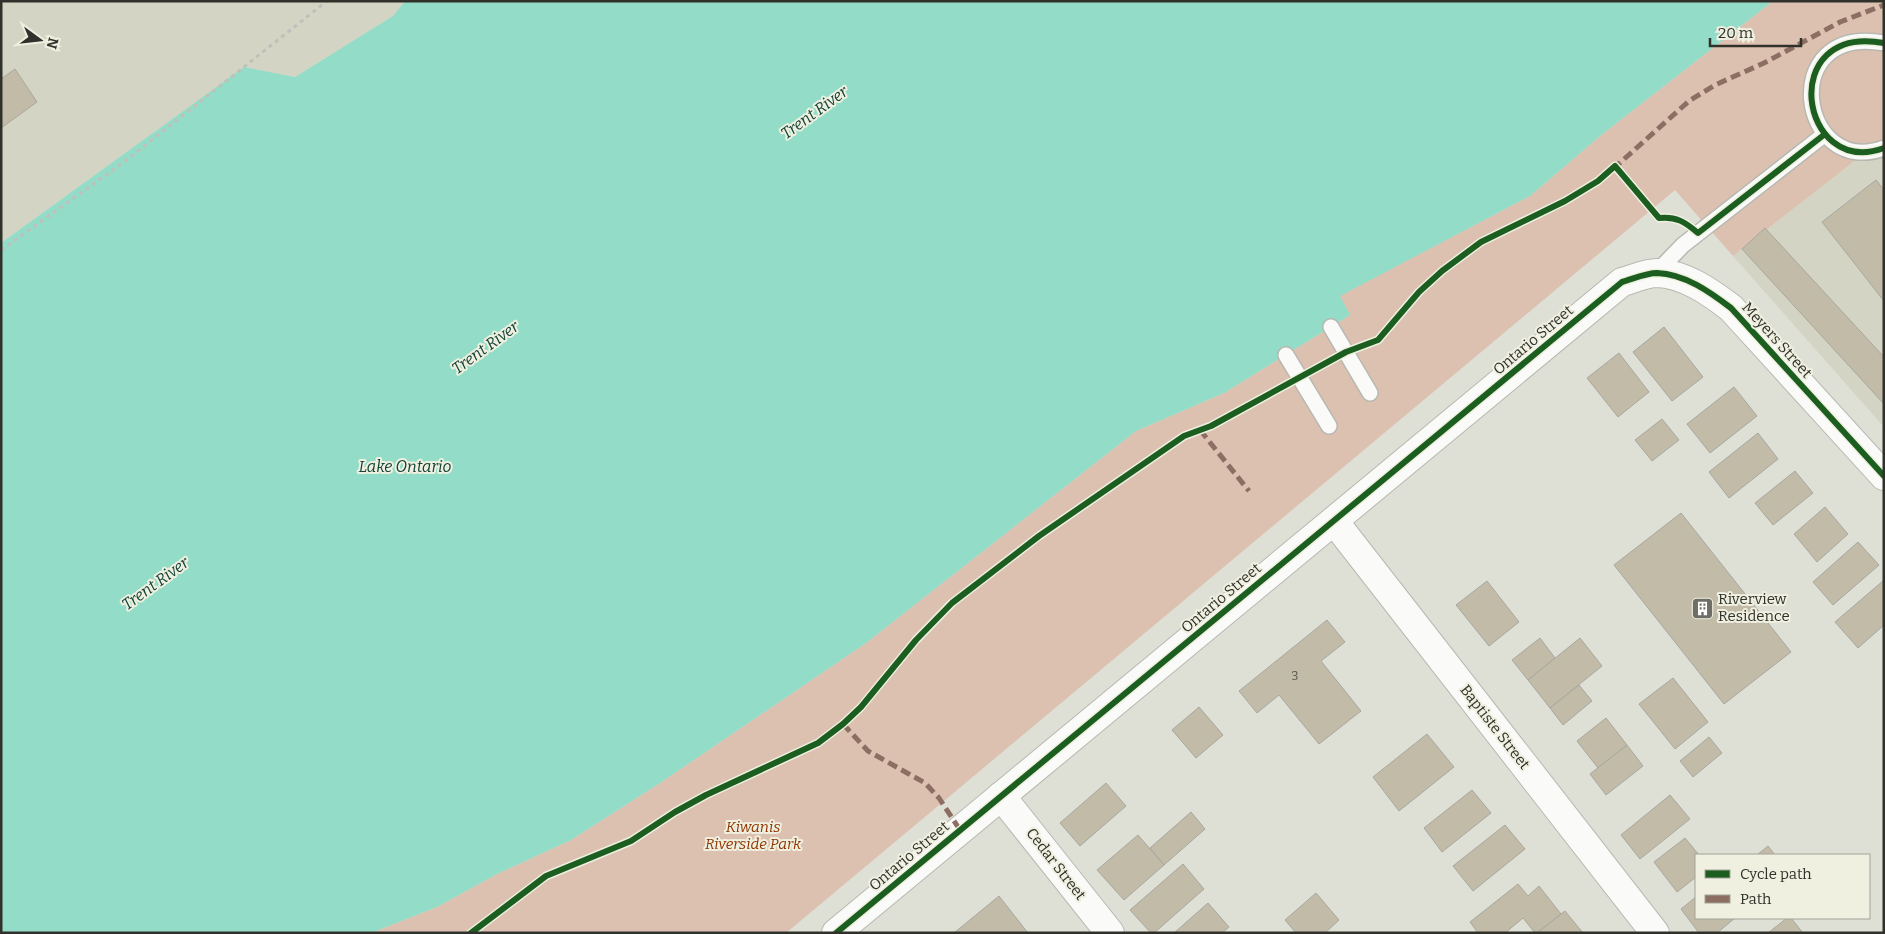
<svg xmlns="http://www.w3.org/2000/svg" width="1885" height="934" font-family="Bitter,serif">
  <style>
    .built { fill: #d3d4c3 }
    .green { fill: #dcc1b1 }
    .water { fill: #93dcc7 }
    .building { fill: #c2bba8; stroke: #a8a7a0 }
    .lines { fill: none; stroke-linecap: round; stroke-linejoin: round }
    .lane-casing { stroke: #b8b8b1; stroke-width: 18 }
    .street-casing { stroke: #b8b8b1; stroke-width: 30 }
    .path { stroke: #c0c0bb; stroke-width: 3; stroke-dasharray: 4 4; stroke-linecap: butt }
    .lane { stroke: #fafaf9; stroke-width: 15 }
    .street { stroke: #fafaf9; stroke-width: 28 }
    .quiet { stroke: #8d6e63; stroke-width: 5; stroke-dasharray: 10 5; stroke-linecap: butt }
    .cycleway-casing { stroke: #eff0e0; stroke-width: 9 }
    .cycleway { stroke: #1b5e20; stroke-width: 6 }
    .labels { text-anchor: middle; stroke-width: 4; stroke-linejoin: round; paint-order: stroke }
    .number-label { font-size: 12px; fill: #55544a }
    .street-label { font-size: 15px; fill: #31312b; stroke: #eff0e0 }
    .poi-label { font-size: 15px; fill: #31312b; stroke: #eff0e0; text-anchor: start }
    .park-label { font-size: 15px; font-style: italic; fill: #913500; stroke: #eff0e0 }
    .water-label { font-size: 16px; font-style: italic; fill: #134237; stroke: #eff0e0 }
  </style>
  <rect width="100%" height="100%" fill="#dee0d6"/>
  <!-- built -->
  <g class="built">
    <path d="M1,1H405L393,16L295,77L244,67L1,243Z"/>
    <path d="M1884,138V427L1733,256Z"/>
  </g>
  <!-- green -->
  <path class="green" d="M1773,1H1884V138L1733,256L1675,190L786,933H371L437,907L497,874L571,840L660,783L866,643L1136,431L1224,393L1350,315L1339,296L1530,196L1600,136Z"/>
  <!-- water -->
  <path class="water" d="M405,1H1773L1600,136L1530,196L1340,296L1350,315L1224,393L1136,431L866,643L660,783L571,840L497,874L437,907L371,933H1V243L244,67L295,77L393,16Z"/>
  <!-- building -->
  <g class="building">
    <path d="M15,69L37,102L1,128V79Z"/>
    <path d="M1876,180L1884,190V301L1822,222Z"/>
    <path d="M1765,228L1884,357V404L1742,249Z"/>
    <path d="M1664,327L1703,377L1672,401L1633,352Z"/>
    <path d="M1619,353L1649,392L1618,417L1587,378Z"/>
    <path d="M1734,387L1757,416L1710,453L1687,424Z"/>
    <path d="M1662,419L1679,440L1652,461L1635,440Z"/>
    <path d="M1758,433L1778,459L1729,498L1709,472Z"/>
    <path d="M1795,471L1813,493L1773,525L1755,503Z"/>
    <path d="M1825,507L1848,534L1817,562L1794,534Z"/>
    <path d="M1681,513L1791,652L1724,704L1614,565Z"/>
    <path d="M1858,542L1879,565L1833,605L1813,582Z"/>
    <path d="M1884,580V625L1858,648L1835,622Z"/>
    <path d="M1487,581L1519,622L1489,646L1456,605Z"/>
    <path d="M1327,620L1345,642L1321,661L1361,711L1319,744L1279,695L1257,713L1239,691Z"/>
    <path d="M1540,638L1555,658L1528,680L1512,660Z"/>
    <path d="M1580,638L1602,666L1550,708L1528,680Z"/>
    <path d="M1673,678L1708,722L1675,749L1639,704Z"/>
    <path d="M1579,685L1592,701L1563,725L1550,708Z"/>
    <path d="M1199,707L1223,735L1196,758L1172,730Z"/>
    <path d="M1606,718L1627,745L1598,768L1577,741Z"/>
    <path d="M1427,734L1454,767L1399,811L1373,777Z"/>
    <path d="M1709,737L1722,753L1693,777L1680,761Z"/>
    <path d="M1627,745L1643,766L1606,795L1590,774Z"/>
    <path d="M1106,783L1126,806L1080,846L1060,823Z"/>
    <path d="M1472,790L1491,813L1442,852L1424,828Z"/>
    <path d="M1670,795L1690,819L1640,859L1621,835Z"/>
    <path d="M1191,812L1205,829L1164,865L1150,848Z"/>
    <path d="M1505,825L1525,849L1473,891L1453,866Z"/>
    <path d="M1138,835L1164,865L1124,900L1097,870Z"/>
    <path d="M1685,838L1699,855H1696V877L1677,892L1654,862Z"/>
    <path d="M1768,846L1775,855H1757Z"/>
    <path d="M1183,864L1204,889L1154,933H1151L1130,910Z"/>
    <path d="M1518,884L1528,896L1539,886L1561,914L1537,933H1535L1523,918L1505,933H1478L1470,922Z"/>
    <path d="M1316,893L1339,920L1325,933H1296L1285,920Z"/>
    <path d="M999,896L1028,933H954Z"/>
    <path d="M1696,897V918H1735L1717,933H1699L1681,909Z"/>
    <path d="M1208,903L1229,927L1222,933H1174Z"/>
    <path d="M1565,911L1583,933H1537L1561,914Z"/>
    <path d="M1787,918H1791L1803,933H1768Z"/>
  </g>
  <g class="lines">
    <defs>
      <g id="lane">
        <path d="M1884,43C1776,23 1799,179 1884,148"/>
        <path d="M1656,273L1683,245L1825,134"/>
        <path d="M1331,327L1370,393"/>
        <path d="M1286,355L1329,426"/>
      </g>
      <g id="street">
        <path d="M1334,521L1655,933"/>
        <path d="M1001,796L1110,933"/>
        <path d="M836,933L1622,282C1633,279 1646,273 1657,273C1685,274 1710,292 1731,308L1884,476"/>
      </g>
    </defs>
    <!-- lane casing -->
    <use href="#lane" class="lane-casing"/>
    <!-- street casing -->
    <use href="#street" class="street-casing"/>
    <!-- path -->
    <g class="path">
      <path d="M1615,166L1659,218"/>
      <path d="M1,250L124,162L327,1"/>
    </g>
    <!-- lane -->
    <use href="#lane" class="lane"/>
    <!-- street -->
    <use href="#street" class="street"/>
    <!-- quiet -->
    <g class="quiet">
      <path d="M1613,169L1689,101L1715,85L1764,63L1840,22L1884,5"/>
      <path d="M1200,430L1249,491"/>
      <path d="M843,724L868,751L925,783L939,798L960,830"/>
    </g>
    <defs>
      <g id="cycleway">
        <path d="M1884,43C1776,23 1799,179 1884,148"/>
        <path d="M471,933L546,876L631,841L675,812L706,795L818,743L843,724L861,707L916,640L952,603L1039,536L1184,436L1211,426L1346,352L1378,340L1419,292L1442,271L1481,242L1565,201L1598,181L1615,166L1659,218C1676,216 1685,222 1698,233L1825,134"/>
        <path d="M836,933L1622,282C1633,279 1646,273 1657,273C1685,274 1710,292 1731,308L1884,476"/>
      </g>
    </defs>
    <!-- cycleway casing -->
    <use href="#cycleway" class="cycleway-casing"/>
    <!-- cycleway -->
    <use href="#cycleway" class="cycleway"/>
  </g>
  <!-- icons -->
  <defs>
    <symbol id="building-square" viewBox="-11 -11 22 22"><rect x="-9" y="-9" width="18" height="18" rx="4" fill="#6e6e67" stroke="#eff0e0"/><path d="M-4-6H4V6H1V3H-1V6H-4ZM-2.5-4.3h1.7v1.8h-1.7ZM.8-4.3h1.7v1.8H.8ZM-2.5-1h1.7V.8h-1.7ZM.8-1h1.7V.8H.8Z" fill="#fff"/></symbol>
  </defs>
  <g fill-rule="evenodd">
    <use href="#building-square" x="1690" y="596" width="25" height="25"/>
  </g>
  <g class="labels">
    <!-- number labels -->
    <g class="number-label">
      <text x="1295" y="680">3</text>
    </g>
    <!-- street labels -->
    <g class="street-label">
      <text transform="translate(1533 340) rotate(-40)" y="5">Ontario Street</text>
      <text transform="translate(1777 340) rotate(48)" y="5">Meyers Street</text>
      <text transform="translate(1221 598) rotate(-40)" y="5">Ontario Street</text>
      <text transform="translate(1495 727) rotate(52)" y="5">Baptiste Street</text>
      <text transform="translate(909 856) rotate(-40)" y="5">Ontario Street</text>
      <text transform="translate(1056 864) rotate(52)" y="5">Cedar Street</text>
    </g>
    <!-- poi labels -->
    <g class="poi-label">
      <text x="1718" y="604">Riverview<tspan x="1718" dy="17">Residence</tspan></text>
    </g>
    <!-- park labels -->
    <g class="park-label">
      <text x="753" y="832">Kiwanis<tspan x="753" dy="17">Riverside Park</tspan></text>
    </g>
    <!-- water labels -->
    <g class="water-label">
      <text transform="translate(814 112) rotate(-36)" y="6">Trent River</text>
      <text transform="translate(485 347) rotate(-36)" y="6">Trent River</text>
      <text x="405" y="472">Lake Ontario</text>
      <text transform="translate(155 583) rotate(-36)" y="6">Trent River</text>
    </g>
  </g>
  <!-- border -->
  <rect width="1885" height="934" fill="none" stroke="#31312b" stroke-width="5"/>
  <!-- legend -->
  <rect x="1695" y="854" width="175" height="65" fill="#eff0e0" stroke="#a3a498"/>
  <rect x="1705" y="870" width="25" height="8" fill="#1b5e20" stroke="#a3a498"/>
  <text x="1740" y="879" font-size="15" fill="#31312b">Cycle path</text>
  <rect x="1705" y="895" width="25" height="8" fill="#8d6e63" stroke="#a3a498"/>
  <text x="1740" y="904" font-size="15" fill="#31312b">Path</text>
  <!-- north arrow -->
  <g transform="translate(40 40) rotate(105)" stroke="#eff0e0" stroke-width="4" paint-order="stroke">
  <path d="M0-4L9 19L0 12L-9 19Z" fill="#31312b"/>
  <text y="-8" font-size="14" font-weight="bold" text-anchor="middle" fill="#31312b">N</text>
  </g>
  <!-- scale -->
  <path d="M1710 38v8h91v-8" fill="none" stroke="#31312b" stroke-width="2.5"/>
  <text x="1718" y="38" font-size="15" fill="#31312b" stroke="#eff0e0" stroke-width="4" paint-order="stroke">20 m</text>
</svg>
